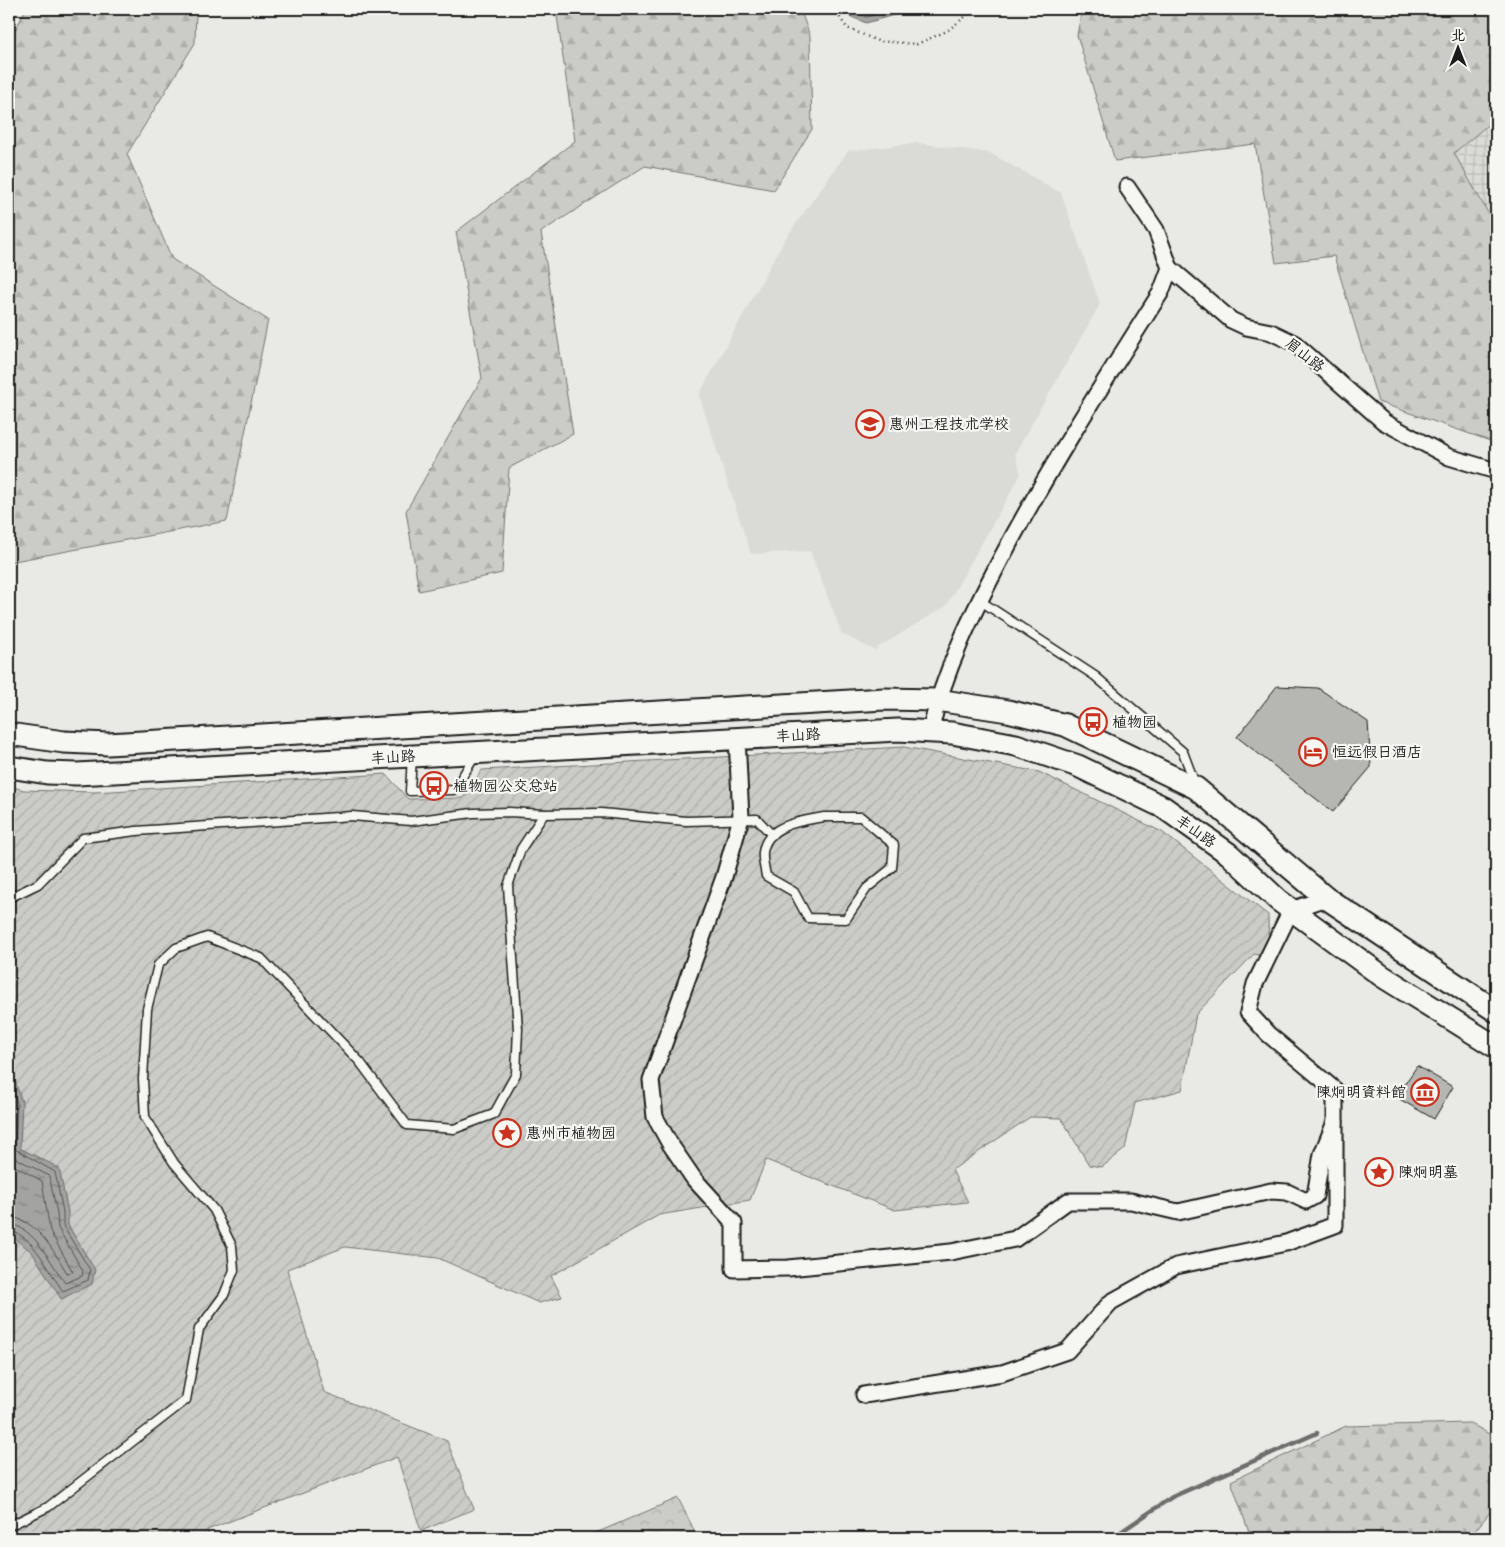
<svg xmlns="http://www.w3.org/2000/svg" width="1505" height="1547" font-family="Sriracha,'LXGW WenKai TC',sans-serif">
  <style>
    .built { fill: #dadad6 }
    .industrial { fill: url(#industrial-grid) }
    .forest { fill: url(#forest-firs); stroke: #747472 }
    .park { fill: url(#park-crowns); stroke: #747472 }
    .garden { fill: url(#garden-furrows); stroke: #747472 }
    .water { fill: url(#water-ripples); stroke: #6d6d6c }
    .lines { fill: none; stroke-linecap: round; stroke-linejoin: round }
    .shore { stroke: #525251; stroke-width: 1 }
    .stream { stroke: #6d6d6c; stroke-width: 4.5 }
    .building { fill: #b6b6b3; stroke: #1c1c1c }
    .service-casing { stroke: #1c1c1c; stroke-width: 11 }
    .minor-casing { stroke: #1c1c1c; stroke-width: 19 }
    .secondary-casing { stroke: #1c1c1c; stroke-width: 25 }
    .path { stroke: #1c1c1c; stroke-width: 2.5; stroke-dasharray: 1 4; stroke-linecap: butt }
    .service { stroke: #f6f6f2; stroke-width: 8 }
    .minor { stroke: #f6f6f2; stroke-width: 15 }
    .secondary { stroke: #f6f6f2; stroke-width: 21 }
    .labels { text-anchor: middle; stroke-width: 4.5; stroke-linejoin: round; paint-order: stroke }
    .street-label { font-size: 15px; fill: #1c1c1c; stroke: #f6f6f2 }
    .poi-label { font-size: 15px; fill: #1c1c1c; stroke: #f6f6f2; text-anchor: start }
  </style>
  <defs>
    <pattern id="industrial-grid" width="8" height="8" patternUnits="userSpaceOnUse" patternTransform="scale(1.25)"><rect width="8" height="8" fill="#dadad6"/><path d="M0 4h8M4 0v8" fill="none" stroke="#babab7"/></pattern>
    <pattern id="forest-firs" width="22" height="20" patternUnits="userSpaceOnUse" patternTransform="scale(1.25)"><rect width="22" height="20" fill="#cbcbc7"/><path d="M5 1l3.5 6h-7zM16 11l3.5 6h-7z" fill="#aeaeaa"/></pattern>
    <pattern id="park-crowns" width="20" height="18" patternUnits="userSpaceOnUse" patternTransform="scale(1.25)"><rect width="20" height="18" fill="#cbcbc7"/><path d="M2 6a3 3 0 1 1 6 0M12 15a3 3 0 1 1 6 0" fill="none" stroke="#aeaeaa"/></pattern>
    <pattern id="garden-furrows" width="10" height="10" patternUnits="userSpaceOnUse" patternTransform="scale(1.25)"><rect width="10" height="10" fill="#cbcbc7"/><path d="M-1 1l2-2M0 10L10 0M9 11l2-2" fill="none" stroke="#aeaeaa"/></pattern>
    <pattern id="water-ripples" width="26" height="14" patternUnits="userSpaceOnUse" patternTransform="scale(1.25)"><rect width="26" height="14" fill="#a3a3a1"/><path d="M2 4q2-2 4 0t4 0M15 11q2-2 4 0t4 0" fill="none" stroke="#848482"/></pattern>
  </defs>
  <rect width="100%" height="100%" fill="#e9e9e5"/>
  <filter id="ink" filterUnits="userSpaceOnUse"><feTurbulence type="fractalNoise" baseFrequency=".02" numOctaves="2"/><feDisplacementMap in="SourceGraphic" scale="10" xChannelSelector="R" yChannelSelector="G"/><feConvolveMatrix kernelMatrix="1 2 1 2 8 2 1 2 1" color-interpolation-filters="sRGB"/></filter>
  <g filter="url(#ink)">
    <!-- built -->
    <path class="built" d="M918,143L990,153L1061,193L1100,304L1015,453L1021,474L946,606L874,650L842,634L810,551L751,554L699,395L785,239L848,151Z"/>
    <!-- industrial -->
    <path class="industrial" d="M1496,118V227L1453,153Z"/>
    <!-- forest -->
    <g class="forest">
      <path d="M26,9H196L195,43L127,154L172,259L268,320L227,521L9,562V42Z"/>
      <path d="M556,9H800L810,36L812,129L774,190L645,166L541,232L573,434L509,468L502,573L419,591L406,511L482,378L456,232L575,141Z"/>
      <path d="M1082,9H1496V118L1454,153L1496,227V443L1378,402L1334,256L1276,263L1255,144L1115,161L1077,35Z"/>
      <path d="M1470,1423L1496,1438V1505L1469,1538H1251L1231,1481L1346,1426Z"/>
    </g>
    <!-- park -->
    <path class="park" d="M678,1498L698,1538H584Z"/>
    <!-- garden -->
    <path class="garden" d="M904,747L1039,772L1162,832L1268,915L1269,958L1254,954L1196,1014L1182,1090L1135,1103L1125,1149L1102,1167L1089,1165L1061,1118L1030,1117L952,1170L968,1202L895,1210L766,1160L750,1200L659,1215L551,1276L562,1297L539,1303L438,1258L345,1247L287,1269L324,1392L447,1441L474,1509L421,1531L397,1457L207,1530L210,1538H9V786L24,790L95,792L386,774L408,799L463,798L482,770Z"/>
    <!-- water -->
    <g class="water">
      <path d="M843,9H915L866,23L847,15Z"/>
      <path d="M9,1063L22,1102L20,1148L59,1168L68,1212V1225L95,1270L92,1284L61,1299L32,1252L9,1234Z"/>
    </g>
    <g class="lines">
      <!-- shore -->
      <g class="shore">
        <path d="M849,9L866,17L899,9"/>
        <path d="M9,1079L17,1103L15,1149L55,1172L63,1212V1226L90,1270L88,1280L63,1291C50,1274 33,1233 9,1231"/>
        <path d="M9,1148L14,1157L49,1176L57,1213L58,1228L83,1271L82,1276L65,1283C52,1265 34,1226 9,1224"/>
        <path d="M9,1163L42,1181L50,1231L73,1272L67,1273C55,1253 36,1218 9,1217"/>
      </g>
      <!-- stream -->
      <path class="stream" d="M1112,1538L1172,1497L1317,1433"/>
    </g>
    <!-- building -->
    <g class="building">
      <path d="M1277,686L1318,688L1368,722L1371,767L1333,812L1237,737Z"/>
      <path d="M1417,1066L1453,1087L1434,1119L1396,1097Z"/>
    </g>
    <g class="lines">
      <defs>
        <g id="service">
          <path d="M979,600L1095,676L1183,752L1194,781"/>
          <path d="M412,756L410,791L454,790L475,756"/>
          <path d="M824,817H861L894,845L892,868L867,888L846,919L808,918L794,892L766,876C765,869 762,859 763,852C767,824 802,821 824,817Z"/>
          <path d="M9,898L38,884L83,838L136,831L352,816L411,821L473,813L509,812L544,814L601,813L686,821L757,819L772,835"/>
          <path d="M9,1526L48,1507L186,1400L199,1329L224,1295L234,1270L232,1246L214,1210L174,1163L145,1117L143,1079L147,1009L158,965L176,948L207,937L261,958L360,1062L407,1125L454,1129L494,1114L516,1074L518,1029L508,886L521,849L544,814"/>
        </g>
        <g id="minor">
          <path d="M1127,187L1156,230L1170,268L1231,320L1246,327L1271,332L1294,343L1384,422L1449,457L1496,471"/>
          <path d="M930,732C944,671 973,612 1002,557C1050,466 1106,379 1161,292L1170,268"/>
          <path d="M737,738L741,818L724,877L651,1080L655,1117L670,1144L694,1179L734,1223V1269L788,1268L951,1252L1015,1239L1068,1201H1131L1178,1212L1271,1191L1287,1192L1306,1201L1315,1196L1322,1154L1335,1122"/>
          <path d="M864,1395L1002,1373L1067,1351L1111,1302L1176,1266L1286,1243L1335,1225V1090L1268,1034L1248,1012L1255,984L1291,910L1326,898"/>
        </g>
        <g id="secondary">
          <path d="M9,734L64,742L108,744L884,699L937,700L1008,711L1065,725L1196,788L1326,898L1496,1011"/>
          <path d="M9,767L47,773L77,774L898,730L952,733L1016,745L1078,766L1163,807L1229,854L1278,900L1382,976L1496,1047"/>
        </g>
      </defs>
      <!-- service casing -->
      <use href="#service" class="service-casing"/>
      <!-- minor casing -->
      <use href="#minor" class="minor-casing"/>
      <!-- secondary casing -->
      <use href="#secondary" class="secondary-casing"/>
      <!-- path -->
      <path class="path" d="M834,9L847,28L878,41L917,44L947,31L975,9"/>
      <!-- service -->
      <use href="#service" class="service"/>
      <!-- minor -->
      <use href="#minor" class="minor"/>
      <!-- secondary -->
      <use href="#secondary" class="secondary"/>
    </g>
  </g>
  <!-- icons -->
  <defs>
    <symbol id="school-ring" viewBox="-11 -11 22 22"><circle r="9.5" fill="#f6f6f2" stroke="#c8321e" stroke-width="1.5"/><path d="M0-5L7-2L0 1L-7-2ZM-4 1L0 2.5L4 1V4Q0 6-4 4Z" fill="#c8321e"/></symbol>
    <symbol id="bus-ring" viewBox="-11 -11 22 22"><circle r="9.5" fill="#f6f6f2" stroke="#c8321e" stroke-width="1.5"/><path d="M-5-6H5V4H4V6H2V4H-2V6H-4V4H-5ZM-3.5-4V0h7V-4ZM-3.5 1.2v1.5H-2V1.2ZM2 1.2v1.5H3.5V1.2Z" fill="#c8321e"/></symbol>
    <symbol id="hotel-ring" viewBox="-11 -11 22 22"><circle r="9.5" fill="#f6f6f2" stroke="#c8321e" stroke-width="1.5"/><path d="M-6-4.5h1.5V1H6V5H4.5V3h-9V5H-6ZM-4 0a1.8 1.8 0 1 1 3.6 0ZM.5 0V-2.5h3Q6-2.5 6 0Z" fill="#c8321e"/></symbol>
    <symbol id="museum-ring" viewBox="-11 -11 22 22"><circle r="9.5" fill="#f6f6f2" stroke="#c8321e" stroke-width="1.5"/><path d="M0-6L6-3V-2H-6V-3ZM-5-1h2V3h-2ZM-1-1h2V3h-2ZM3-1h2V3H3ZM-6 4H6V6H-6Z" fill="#c8321e"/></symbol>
    <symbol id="sight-ring" viewBox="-11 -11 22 22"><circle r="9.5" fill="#f6f6f2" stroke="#c8321e" stroke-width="1.5"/><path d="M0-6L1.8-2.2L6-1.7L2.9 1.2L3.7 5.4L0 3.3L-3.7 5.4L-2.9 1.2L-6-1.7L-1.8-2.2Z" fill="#c8321e"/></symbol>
  </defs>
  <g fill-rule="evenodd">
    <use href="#school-ring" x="854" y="408" width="32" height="32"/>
    <use href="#bus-ring" x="1077" y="706" width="32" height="32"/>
    <use href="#hotel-ring" x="1297" y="736" width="32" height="32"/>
    <use href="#bus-ring" x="418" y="770" width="32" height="32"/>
    <use href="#museum-ring" x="1409" y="1076" width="32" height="32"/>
    <use href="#sight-ring" x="491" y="1117" width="32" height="32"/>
    <use href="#sight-ring" x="1363" y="1156" width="32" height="32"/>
  </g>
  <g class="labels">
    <!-- street labels -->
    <g class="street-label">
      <text transform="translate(1305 355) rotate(38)" y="5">眉山路</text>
      <text transform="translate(798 735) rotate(-3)" y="5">丰山路</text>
      <text transform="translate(393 757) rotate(-3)" y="5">丰山路</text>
      <text transform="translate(1196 831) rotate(35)" y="5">丰山路</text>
    </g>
    <!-- poi labels -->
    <g class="poi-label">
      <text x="889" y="429">惠州工程技术学校</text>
      <text x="1112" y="727">植物园</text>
      <text x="1332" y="757">恒远假日酒店</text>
      <text x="453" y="791">植物园公交总站</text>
      <text x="1406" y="1097" text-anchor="end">陳炯明資料館</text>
      <text x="526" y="1138">惠州市植物园</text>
      <text x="1398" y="1177">陳炯明墓</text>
    </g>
  </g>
  <!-- margin -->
  <rect width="1505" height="1547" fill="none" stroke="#f6f6f2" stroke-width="30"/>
  <rect x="15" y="15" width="1475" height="1517" fill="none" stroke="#1c1c1c" stroke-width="2" filter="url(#ink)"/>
  <!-- north arrow -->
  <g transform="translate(1458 48)" stroke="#f6f6f2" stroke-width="4" paint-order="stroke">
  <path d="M0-4L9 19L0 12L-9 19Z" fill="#1c1c1c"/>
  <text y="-8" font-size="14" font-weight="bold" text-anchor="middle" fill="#1c1c1c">北</text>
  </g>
</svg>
